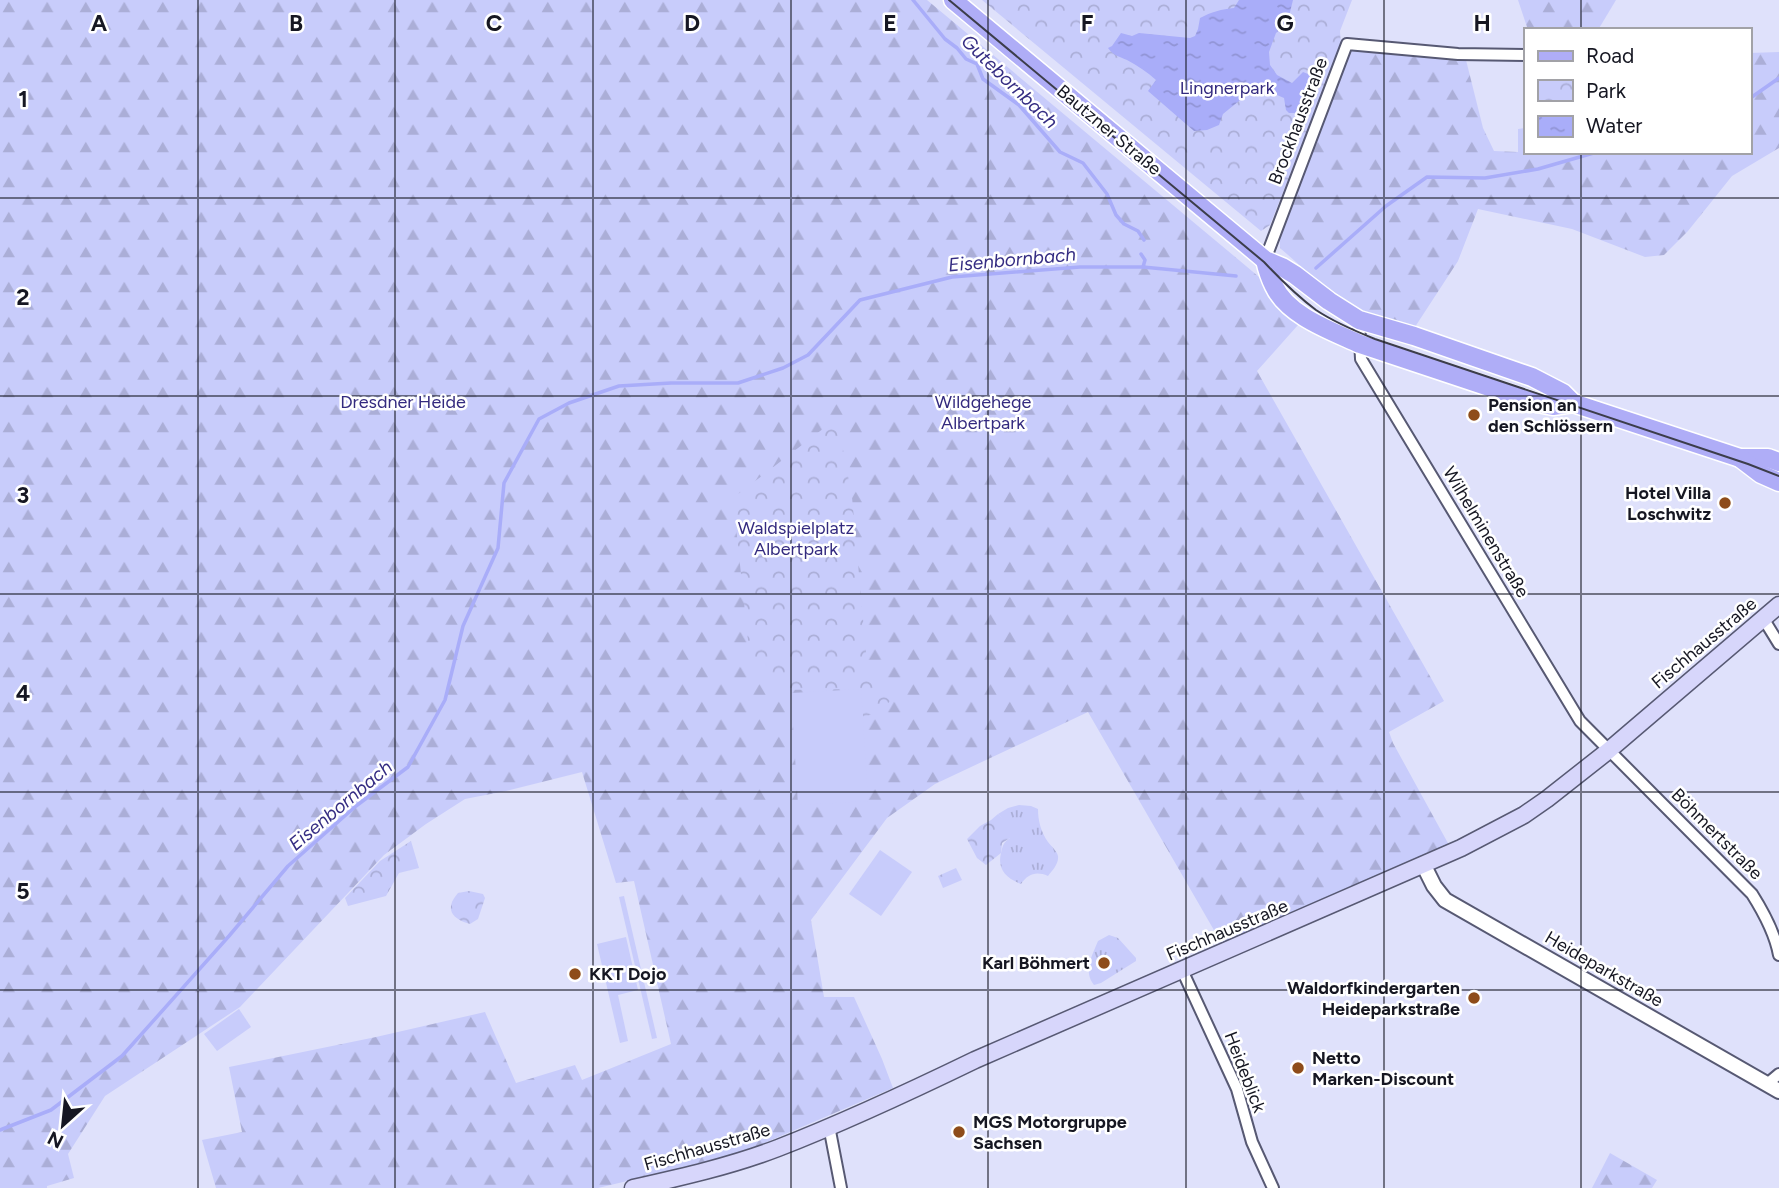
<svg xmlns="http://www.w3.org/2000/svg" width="1779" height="1188" font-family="Figtree,sans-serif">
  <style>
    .grass { fill: url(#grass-tufts) }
    .forest { fill: url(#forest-firs) }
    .park { fill: url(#park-crowns) }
    .pitch { fill: #c8ccfb }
    .water { fill: url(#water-ripples) }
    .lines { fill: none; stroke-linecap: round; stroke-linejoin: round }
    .stream { stroke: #a9adf9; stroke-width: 3.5 }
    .minor-casing { stroke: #575973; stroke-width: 14 }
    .tertiary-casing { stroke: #575973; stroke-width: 18 }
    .secondary-casing { stroke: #575973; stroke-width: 19 }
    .primary-casing { stroke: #fff; stroke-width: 21 }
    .minor { stroke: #fff; stroke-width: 10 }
    .tertiary { stroke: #fff; stroke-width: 14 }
    .secondary { stroke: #d7d6fb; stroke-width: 16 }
    .primary { stroke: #afadf7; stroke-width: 18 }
    .tram { stroke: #3c3d4b; stroke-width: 2 }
    .grid { fill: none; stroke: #161722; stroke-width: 2; stroke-opacity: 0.55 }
    .poi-dot { fill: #8e4c1a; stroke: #fff; stroke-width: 2.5 }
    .labels { text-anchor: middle; stroke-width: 5; stroke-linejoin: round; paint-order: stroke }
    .park-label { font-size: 18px; fill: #332a7f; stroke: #fff }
    .street-label { font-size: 18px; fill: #161722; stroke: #fff }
    .poi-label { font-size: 18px; font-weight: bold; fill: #161722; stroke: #fff; text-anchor: start }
    .water-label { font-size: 19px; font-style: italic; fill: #352d83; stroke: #fff }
    .grid-label { font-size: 23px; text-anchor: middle; font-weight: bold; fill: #161722; stroke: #fff; stroke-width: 5; stroke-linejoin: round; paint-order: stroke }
  </style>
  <defs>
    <pattern id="grass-tufts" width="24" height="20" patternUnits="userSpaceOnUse" patternTransform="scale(1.75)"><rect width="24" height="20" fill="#c8ccfb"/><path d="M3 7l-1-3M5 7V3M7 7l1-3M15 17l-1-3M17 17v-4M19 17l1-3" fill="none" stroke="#abaed7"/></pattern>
    <pattern id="forest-firs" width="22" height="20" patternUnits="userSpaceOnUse" patternTransform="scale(1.75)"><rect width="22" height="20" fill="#c8ccfb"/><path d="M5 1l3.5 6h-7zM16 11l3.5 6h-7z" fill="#abaed7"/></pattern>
    <pattern id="park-crowns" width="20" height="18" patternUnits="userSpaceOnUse" patternTransform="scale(1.75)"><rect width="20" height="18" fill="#c8ccfb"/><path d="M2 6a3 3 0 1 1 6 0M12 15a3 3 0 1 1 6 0" fill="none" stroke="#abaed7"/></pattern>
    <pattern id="water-ripples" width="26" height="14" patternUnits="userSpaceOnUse" patternTransform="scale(1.75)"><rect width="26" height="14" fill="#a9adf9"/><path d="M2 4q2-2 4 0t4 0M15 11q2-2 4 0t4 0" fill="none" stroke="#9194d5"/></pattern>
  </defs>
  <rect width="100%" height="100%" fill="#dfe1fb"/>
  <!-- grass -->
  <g class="grass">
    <path d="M1019,805L1031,806L1038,809C1038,821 1041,832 1048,842C1051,846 1057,851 1058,856C1059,864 1052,871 1048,876C1036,871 1028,874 1021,884C1006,878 997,869 1001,853C1003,845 1003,843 1010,838L1001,817L998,814L1008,808Z"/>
    <path d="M1109,935L1118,938L1136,958V961L1101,983L1094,985C1083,971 1092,956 1098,941Z"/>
  </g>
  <!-- forest -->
  <g class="forest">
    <path d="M0,0H927L1306,316L1257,371L1444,701L1389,732L1393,743L1449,845L1222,944L1088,712L935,784L887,818L811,920L824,997H854L882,1059L893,1088L743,1152L711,1161L598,1188H216L202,1140L242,1132L229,1067L376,1037L485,1012L516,1083L575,1065L582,1080L671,1044L634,881L616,883L582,772L506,791L465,799L426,824L384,855L240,1007L105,1096L68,1154L74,1178L47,1186V1188H0Z"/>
    <path d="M1518,0H1616L1598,30H1528Z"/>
    <path d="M1350,50L1466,60L1483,128L1494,151L1518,152V129L1525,128V152H1749V53L1779,52V148L1732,176L1688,231L1664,255L1645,257L1572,229L1478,209L1458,261L1413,330C1398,325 1381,321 1367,314C1334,299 1307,271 1280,248V232Z"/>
    <path d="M1610,1153L1657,1180L1652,1188H1592Z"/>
  </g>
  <!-- park -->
  <g class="park">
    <path d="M982,0H1352L1340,31L1341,46L1270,225L1261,231Z"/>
    <path d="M837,418L852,497L868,674L890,701L880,712L863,717L862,689L779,690L750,660L733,498Z"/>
    <path d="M998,814C1005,820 1011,828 1010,838L1002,843L1001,853L986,865L977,858L967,839L980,826L991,820Z"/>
    <path d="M411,841L419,868L399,873L386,896L348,906L345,898L380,861Z"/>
    <path d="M956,868L962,880L943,888L938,876Z"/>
    <path d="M469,891L483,894L485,898L478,919L470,924C452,919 444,909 458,893Z"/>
  </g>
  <!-- pitch -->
  <g class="pitch">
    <path d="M861,689L868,801L798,805L791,693Z"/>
    <path d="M880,850L912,872L881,916L849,894Z"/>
    <path d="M624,896L657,1038L652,1039L619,897Z"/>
    <path d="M626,937L638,990L618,995L628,1041L620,1043L597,944Z"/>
    <path d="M239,1009L251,1027L217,1051L204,1034Z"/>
  </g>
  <!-- water -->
  <path class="water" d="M1239,0H1293L1287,24L1276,33L1269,52L1270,65L1277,75L1292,83L1303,72L1313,76V85L1297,113H1289L1286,110L1284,98L1268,91L1264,94L1250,92L1223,114L1219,125L1207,130L1194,131L1148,91L1156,80C1147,72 1138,66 1127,60C1118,56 1114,56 1108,48L1112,46L1121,33L1132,36L1139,33L1190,38L1195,36L1198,29L1200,18C1211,12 1222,9 1234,8Z"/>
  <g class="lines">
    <!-- stream -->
    <g class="stream">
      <path d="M913,0L945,39L957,48L966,59L977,64L983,79L1019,105L1060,152L1083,163L1107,194L1116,215L1124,224L1138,231L1144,240"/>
      <path d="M1749,99L1779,78"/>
      <path d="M1141,254L1145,260L1143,267"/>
      <path d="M1316,268L1386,206L1427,177L1485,178L1538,169L1597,152"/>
      <path d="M0,1130L51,1110L122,1056L229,936L288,866L356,806L408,767L445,700L463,626L498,548L504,483L539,419L569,403L619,386L671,383H738L783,368L808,355L860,300L952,277L1080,267H1143L1236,276"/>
    </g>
    <defs>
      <g id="minor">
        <path d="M1265,260L1347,44L1458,54L1525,55"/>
        <path d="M1359,320L1361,359L1580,721L1752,894C1764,913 1775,933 1779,955"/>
        <path d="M1763,618L1779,644"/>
        <path d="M1182,970L1237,1089L1252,1142L1273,1188"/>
        <path d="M1767,1084L1779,1074"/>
        <path d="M829,1126L841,1188"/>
      </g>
      <path id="tertiary" d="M1424,866L1434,886L1445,900L1779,1091"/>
      <path id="secondary" d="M633,1188C682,1177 731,1166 778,1148C845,1122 911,1091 975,1060L1461,848L1524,815L1547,799L1608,751L1779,605"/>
      <g id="primary">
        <path d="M953,0L1265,260L1282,267L1295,275L1329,301L1359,320L1414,336L1532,377L1563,393L1573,403L1740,458H1768L1779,462"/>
        <path d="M1265,260C1267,269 1270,278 1274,286C1288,316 1332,331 1360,344L1537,403L1553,406L1573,403"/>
        <path d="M1740,458L1761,474L1779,482"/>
      </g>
    </defs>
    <!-- minor casing -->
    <use href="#minor" class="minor-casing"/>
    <!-- tertiary casing -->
    <use href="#tertiary" class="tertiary-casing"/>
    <!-- secondary casing -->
    <use href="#secondary" class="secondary-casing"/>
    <!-- primary casing -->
    <use href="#primary" class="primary-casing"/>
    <!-- minor -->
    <use href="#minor" class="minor"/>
    <!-- tertiary -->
    <use href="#tertiary" class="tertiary"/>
    <!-- secondary -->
    <use href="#secondary" class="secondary"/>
    <!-- primary -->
    <use href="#primary" class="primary"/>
    <!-- tram -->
    <path class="tram" d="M949,0L1264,262C1280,279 1297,296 1316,310C1334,322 1355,331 1375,339L1748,464L1779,476"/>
  </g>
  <!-- grid -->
  <path class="grid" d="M198,0V1188M395,0V1188M593,0V1188M791,0V1188M988,0V1188M1186,0V1188M1384,0V1188M1581,0V30M1581,152V1188M0,198H1779M0,396H1779M0,594H1779M0,792H1779M0,990H1779"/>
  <!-- markers -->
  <g class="poi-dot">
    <circle cx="1474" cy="415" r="7"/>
    <circle cx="1725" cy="503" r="7"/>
    <circle cx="1104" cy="963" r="7"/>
    <circle cx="575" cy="974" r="7"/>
    <circle cx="1474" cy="998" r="7"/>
    <circle cx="1298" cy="1068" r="7"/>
    <circle cx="959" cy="1132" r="7"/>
  </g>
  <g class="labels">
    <!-- park labels -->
    <g class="park-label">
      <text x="1227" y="94">Lingnerpark</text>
      <text x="403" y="408">Dresdner Heide</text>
      <text x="983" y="408">Wildgehege<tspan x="983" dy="21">Albertpark</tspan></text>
      <text x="796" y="534">Waldspielplatz<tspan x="796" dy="21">Albertpark</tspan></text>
    </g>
    <!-- street labels -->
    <g class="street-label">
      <text transform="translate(1298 121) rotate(-69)" y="6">Brockhausstraße</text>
      <text transform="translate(1109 130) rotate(40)" y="6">Bautzner Straße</text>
      <text transform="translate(1486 532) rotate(59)" y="6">Wilhelminenstraße</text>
      <text transform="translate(1704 643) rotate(-40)" y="6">Fischhausstraße</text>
      <text transform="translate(1717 834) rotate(45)" y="6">Böhmertstraße</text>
      <text transform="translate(1227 930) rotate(-23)" y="6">Fischhausstraße</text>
      <text transform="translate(1604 969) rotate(30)" y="6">Heideparkstraße</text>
      <text transform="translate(1245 1072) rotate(69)" y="6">Heideblick</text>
      <text transform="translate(707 1147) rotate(-16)" y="6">Fischhausstraße</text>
    </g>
    <!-- poi labels -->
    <g class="poi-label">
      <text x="1488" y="411">Pension an<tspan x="1488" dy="21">den Schlössern</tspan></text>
      <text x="1711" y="499" text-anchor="end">Hotel Villa<tspan x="1711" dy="21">Loschwitz</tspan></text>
      <text x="1090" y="969" text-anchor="end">Karl Böhmert</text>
      <text x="589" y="980">KKT Dojo</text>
      <text x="1460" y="994" text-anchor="end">Waldorfkindergarten<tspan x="1460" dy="21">Heideparkstraße</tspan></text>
      <text x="1312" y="1064">Netto<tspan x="1312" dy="21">Marken-Discount</tspan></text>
      <text x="973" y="1128">MGS Motorgruppe<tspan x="973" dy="21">Sachsen</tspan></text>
    </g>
    <!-- water labels -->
    <g class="water-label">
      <text transform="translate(1010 81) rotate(44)" y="7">Gutebornbach</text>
      <text transform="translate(1012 259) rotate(-5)" y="7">Eisenbornbach</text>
      <text transform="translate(340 805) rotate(-40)" y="7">Eisenbornbach</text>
    </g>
  </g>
  <g class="grid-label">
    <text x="99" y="31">A</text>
    <text x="296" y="31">B</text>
    <text x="494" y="31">C</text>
    <text x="692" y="31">D</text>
    <text x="890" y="31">E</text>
    <text x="1087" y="31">F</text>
    <text x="1285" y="31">G</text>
    <text x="1482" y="31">H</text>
    <text x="23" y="107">1</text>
    <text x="23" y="305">2</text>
    <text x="23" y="503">3</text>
    <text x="23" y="701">4</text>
    <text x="23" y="899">5</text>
  </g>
  <!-- legend -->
  <rect x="1524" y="28" width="228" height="126" fill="#ffffff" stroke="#a2a2a7" stroke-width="2"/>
  <rect x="1538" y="51" width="35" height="10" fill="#afadf7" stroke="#a2a2a7" stroke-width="2"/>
  <text x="1586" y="63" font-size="21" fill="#161722">Road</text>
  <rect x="1538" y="80" width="35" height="21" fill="url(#park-crowns)" stroke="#a2a2a7" stroke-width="2"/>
  <text x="1586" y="98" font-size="21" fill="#161722">Park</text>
  <rect x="1538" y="116" width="35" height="21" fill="url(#water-ripples)" stroke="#a2a2a7" stroke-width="2"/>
  <text x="1586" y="133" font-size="21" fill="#161722">Water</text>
  <!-- north arrow -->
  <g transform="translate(63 1125) rotate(207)" stroke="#ffffff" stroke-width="5" paint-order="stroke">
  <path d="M0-5L12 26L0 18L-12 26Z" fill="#161722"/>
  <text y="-10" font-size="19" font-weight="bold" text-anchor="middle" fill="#161722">N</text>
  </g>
</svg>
